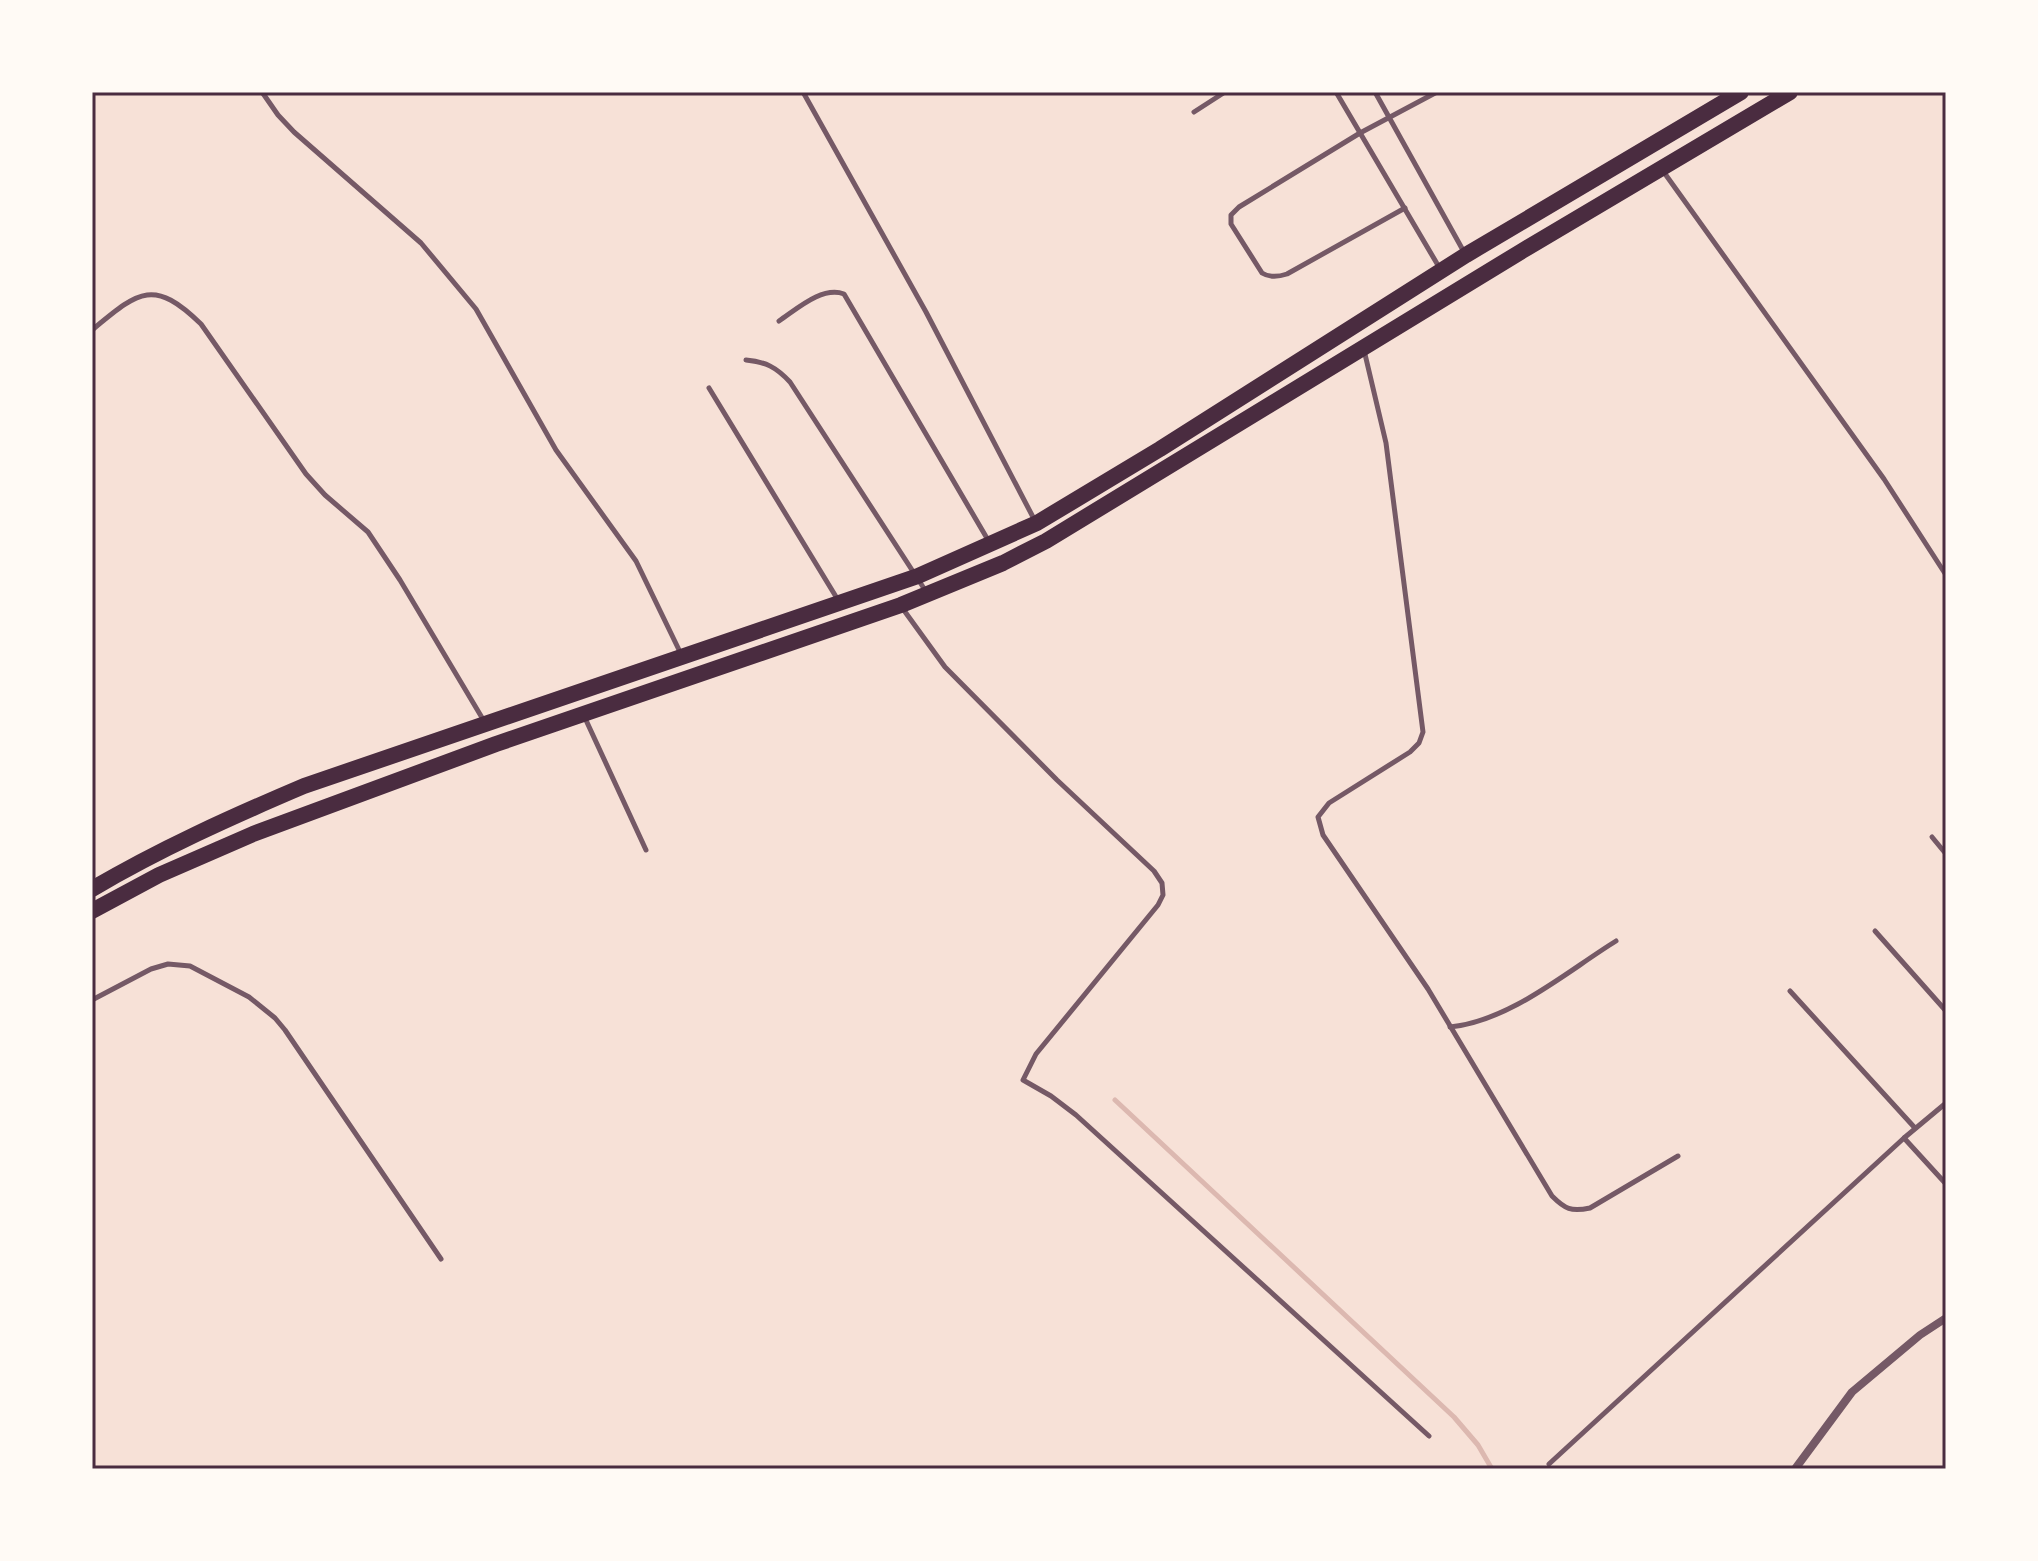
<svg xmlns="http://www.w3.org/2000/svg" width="2038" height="1561" font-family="'Varela Round',sans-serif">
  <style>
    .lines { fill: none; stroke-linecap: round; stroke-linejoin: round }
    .stream { stroke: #dcb8b0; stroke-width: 5 }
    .service { stroke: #755966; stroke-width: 5 }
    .minor { stroke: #755966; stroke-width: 8 }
    .primary { stroke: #4a2c40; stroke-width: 16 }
    .neatline { fill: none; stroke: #4a2c40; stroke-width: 3 }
  </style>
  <rect width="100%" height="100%" fill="#f7e1d7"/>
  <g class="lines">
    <!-- stream -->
    <path class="stream" d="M1115,1100L1454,1417L1478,1445L1492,1469"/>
    <!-- service -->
    <g class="service">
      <path d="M262,92L278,115L294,132L421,243L476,309L556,450L636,561L681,654"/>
      <path d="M803,92L926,312L1034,519"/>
      <path d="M1336,92L1439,267"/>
      <path d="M1375,92L1464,252"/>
      <path d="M1194,112L1225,92"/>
      <path d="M1663,171L1884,479L1946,575"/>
      <path d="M1405,208L1287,274C1278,277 1270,278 1262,273L1231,224V215L1239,207L1360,133L1437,92"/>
      <path d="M779,321C797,309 822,286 844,294L988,540"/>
      <path d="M92,330C138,292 153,277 201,324L306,474L325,495L368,532L400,580L484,721"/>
      <path d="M1364,350L1386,443L1423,732L1419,743L1410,752L1329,803L1318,817L1323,835L1428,989L1552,1196C1565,1209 1571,1212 1590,1208L1678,1156"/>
      <path d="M746,360C766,362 776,367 790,382L925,590"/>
      <path d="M709,388L838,600"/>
      <path d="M903,609L945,667L1057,780L1154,871L1162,883L1163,895L1158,905L1036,1054L1023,1080L1051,1096L1076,1115L1429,1436"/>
      <path d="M585,718L646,850"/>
      <path d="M1932,837L1946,854"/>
      <path d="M1875,931L1946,1011"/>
      <path d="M1790,991L1915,1128"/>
      <path d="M92,1000L151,969L168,964L190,966L249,997L275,1018L285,1030L441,1259"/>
      <path d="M1450,1027C1510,1021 1566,972 1616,941"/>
      <path d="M1904,1138L1946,1184"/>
      <path d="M1549,1464L1904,1138L1946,1103"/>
    </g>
    <!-- minor -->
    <path class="minor" d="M1795,1469L1852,1392L1920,1335L1946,1318"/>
    <!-- primary -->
    <g class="primary">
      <path d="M92,889C160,849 231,817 304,786L918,576L1037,523L1160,449L1466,255L1741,92"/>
      <path d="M92,911L159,875L253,834L496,744L901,605L1003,563L1046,541L1522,251L1790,92"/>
    </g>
  </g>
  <!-- border -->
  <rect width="2038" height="1561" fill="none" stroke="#fffaf5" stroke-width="188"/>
  <rect x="94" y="94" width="1850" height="1373" class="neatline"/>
</svg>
